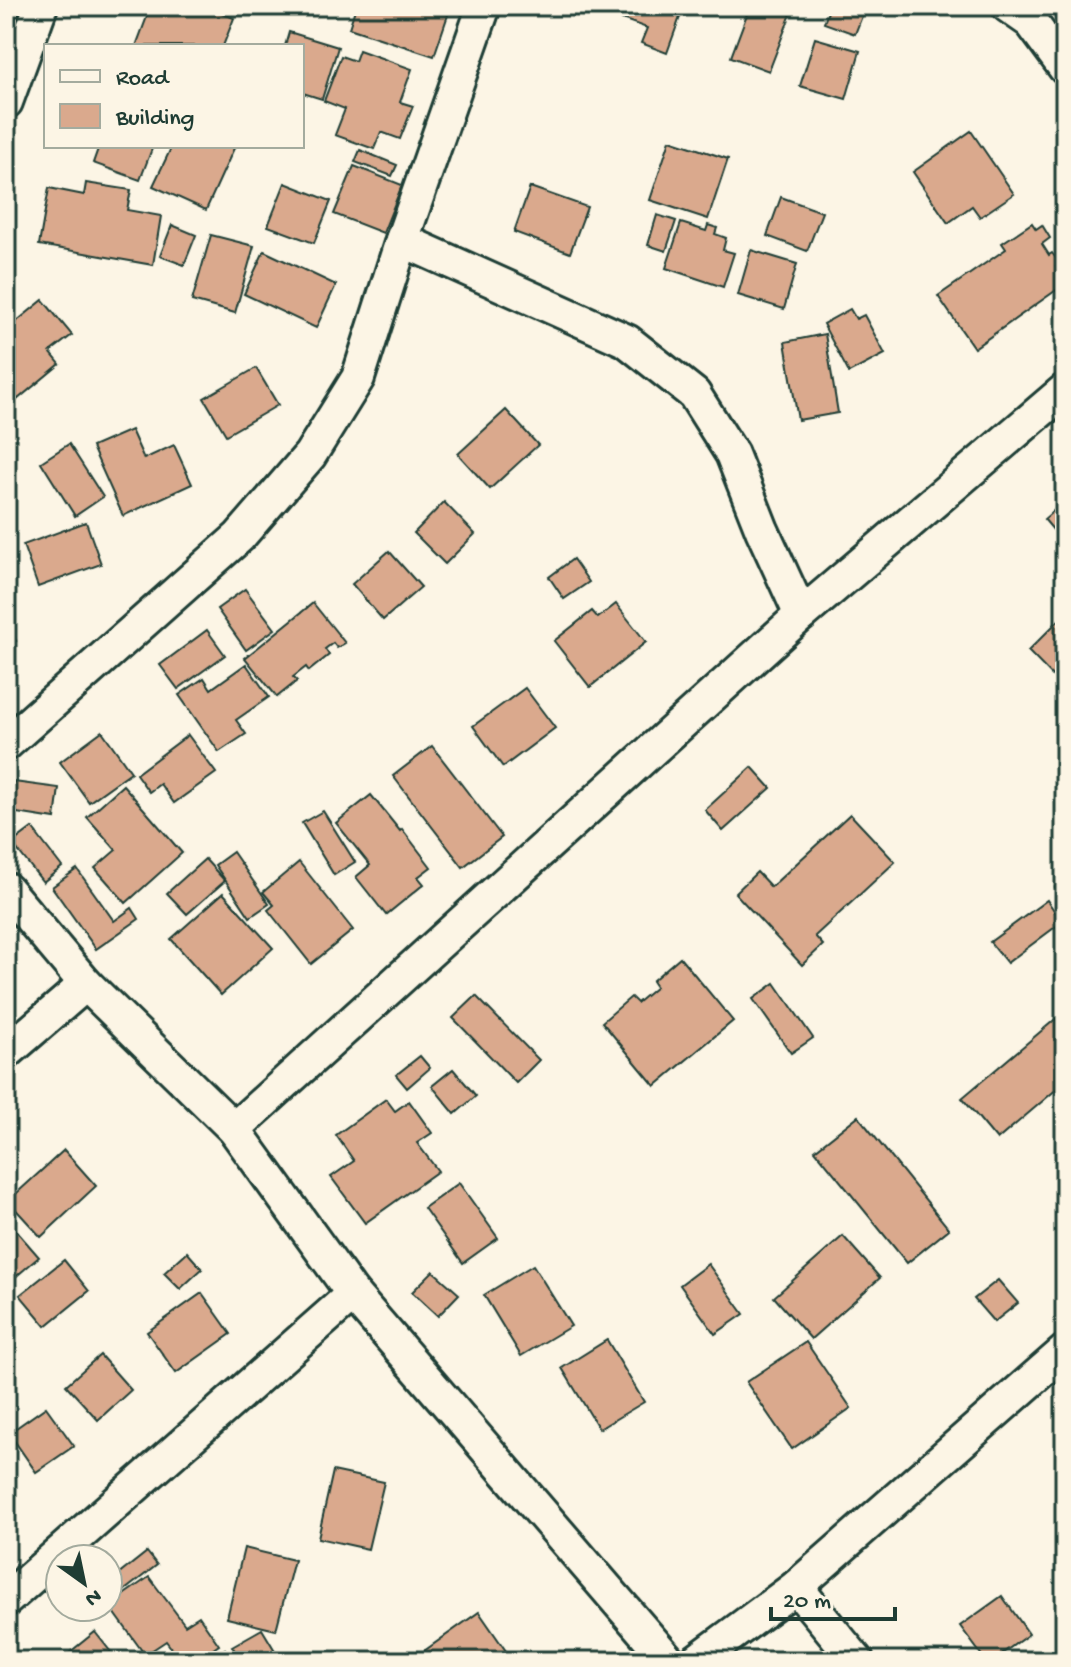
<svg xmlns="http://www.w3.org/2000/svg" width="1071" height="1667" font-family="'Gochi Hand',sans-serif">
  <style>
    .building { fill: #daa98d; stroke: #1f3d34; stroke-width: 2 }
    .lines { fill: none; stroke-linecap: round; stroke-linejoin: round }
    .minor-casing { stroke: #1f3d34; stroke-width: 38 }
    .minor { stroke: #fcf5e5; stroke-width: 32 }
  </style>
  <rect width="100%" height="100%" fill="#fcf5e5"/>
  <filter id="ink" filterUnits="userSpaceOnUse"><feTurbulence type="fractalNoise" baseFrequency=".0125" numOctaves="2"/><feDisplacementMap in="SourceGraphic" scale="16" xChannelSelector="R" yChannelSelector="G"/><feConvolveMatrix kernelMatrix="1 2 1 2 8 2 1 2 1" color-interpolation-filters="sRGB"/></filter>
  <g filter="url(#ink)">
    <!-- building -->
    <g class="building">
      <path d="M151,6H204L234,18L223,46H136Z"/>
      <path d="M356,6H451L434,56L349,28Z"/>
      <path d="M586,6H684L667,53L641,43L647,28Z"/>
      <path d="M794,6L769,71L731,57L747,14L726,6Z"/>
      <path d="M830,6H866L855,34L824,23Z"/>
      <path d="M289,32L338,47L322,99L303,93L302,97V46H285Z"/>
      <path d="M815,38L860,51L846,99L800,86Z"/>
      <path d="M359,50L412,69L400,102L413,106L400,139L381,132L374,149L335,135L345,109L324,101L341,56L355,61Z"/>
      <path d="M971,131L1014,194L980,217L972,206L948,223L913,172Z"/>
      <path d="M670,140L728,159L708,219L650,200Z"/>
      <path d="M99,146H153L140,180L93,163Z"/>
      <path d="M172,146H235L206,210L153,186Z"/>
      <path d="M360,150L397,165L392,176L355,162Z"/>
      <path d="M354,166L402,185L383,233L334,214Z"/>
      <path d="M86,183L131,190L127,210L161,216L153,265L39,245L49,188L84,195Z"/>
      <path d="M285,183L331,201L314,243L268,226Z"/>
      <path d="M530,187L587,207L570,253L514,232Z"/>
      <path d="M781,197L822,212L807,251L767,236Z"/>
      <path d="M657,215L676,221L666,251L648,245Z"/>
      <path d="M681,223L706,231L708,225L717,228L715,234L726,238L723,250L734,253L723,287L666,268Z"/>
      <path d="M1032,223L1036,229L1042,225L1050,238L1042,244L1049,255L1052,253L1060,263L1056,266L1065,279V284L974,348L938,296L1006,249L1002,243Z"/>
      <path d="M172,225L196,235L184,265L160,256Z"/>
      <path d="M211,235L254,246L235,313L192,301Z"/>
      <path d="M751,250L797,264L784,309L738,295Z"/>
      <path d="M264,251L336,285L316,328L244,294Z"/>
      <path d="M43,300L72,335L50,352L60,364L6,409V330Z"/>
      <path d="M850,309L856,319L864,315L885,354L849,373L823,324Z"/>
      <path d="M825,334L838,413L798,420L785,342Z"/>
      <path d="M256,368L278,405L226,435L204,398Z"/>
      <path d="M506,410L538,445L490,489L458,454Z"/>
      <path d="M131,430L144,459L174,445L192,484L123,516L92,447Z"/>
      <path d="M69,444L103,497L75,516L41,462Z"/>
      <path d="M1065,501V544L1044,519Z"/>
      <path d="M444,502L475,534L445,564L414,533Z"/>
      <path d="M86,522L101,564L38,587L23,545Z"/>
      <path d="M389,551L421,587L383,620L352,584Z"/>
      <path d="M573,559L589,582L564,599L549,577Z"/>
      <path d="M245,589L275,629L246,650L217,609Z"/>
      <path d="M313,603L345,643L337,648L333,643L325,649L329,655L309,671L306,667L293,677L297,681L277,697L245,658Z"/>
      <path d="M616,604L646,642L590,687L554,641L592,611L598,618Z"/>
      <path d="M1065,614V689L1028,651Z"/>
      <path d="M6,619L16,641L6,645Z"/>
      <path d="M207,630L225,655L178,689L160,665Z"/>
      <path d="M246,664L269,697L236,720L246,734L219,752L179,695L204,678L211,689Z"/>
      <path d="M525,688L555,728L503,767L473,726Z"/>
      <path d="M102,731L131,772L89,802L60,762Z"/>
      <path d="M188,735L216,773L174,803L160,784L149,792L136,774Z"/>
      <path d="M432,746L502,837L463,867L393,776Z"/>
      <path d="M752,767L771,788L723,831L705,810Z"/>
      <path d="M14,782L59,788L55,819L10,812Z"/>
      <path d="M123,785L182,853L126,903L95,868L116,850L87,817Z"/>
      <path d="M371,795L400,831L402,829L431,867L418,877L424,884L386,915L356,877L370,865L336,823Z"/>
      <path d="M323,811L355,862L334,875L302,823Z"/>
      <path d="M850,814L895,862L815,936L823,945L802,965L735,893L757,872L771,887Z"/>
      <path d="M32,828L62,867L43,882L12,843Z"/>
      <path d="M233,852L269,904L250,917L215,865Z"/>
      <path d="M205,859L225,881L187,914L167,893Z"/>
      <path d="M299,862L353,930L311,964L268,910L274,905L263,892Z"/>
      <path d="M77,869L114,921L132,908L139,919L96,949L52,887Z"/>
      <path d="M1065,878V899L1055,887Z"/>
      <path d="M223,893L273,948L221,995L171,939Z"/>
      <path d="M1047,900L1062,922L1007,963L990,942Z"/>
      <path d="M680,957L733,1021L655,1086L602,1022L631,997L637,1003L656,987L652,981Z"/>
      <path d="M775,983L813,1038L791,1053L753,999Z"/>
      <path d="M476,996L539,1060L516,1083L453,1018Z"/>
      <path d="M1065,1011V1082L997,1140L962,1098Z"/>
      <path d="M420,1056L430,1068L407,1088L396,1075Z"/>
      <path d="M453,1069L476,1096L455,1114L432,1086Z"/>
      <path d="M386,1099L395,1111L409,1101L432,1133L417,1143L438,1171L365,1223L331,1177L354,1161L336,1135Z"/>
      <path d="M858,1116L949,1229L907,1263L815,1150Z"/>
      <path d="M64,1150L96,1186L41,1237L8,1201Z"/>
      <path d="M459,1183L498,1238L463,1263L424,1208Z"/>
      <path d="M6,1219L39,1257L6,1285Z"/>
      <path d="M843,1236L880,1278L811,1339L774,1297Z"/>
      <path d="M187,1252L202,1269L180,1289L164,1273Z"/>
      <path d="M64,1260L89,1291L46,1326L20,1295Z"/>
      <path d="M708,1264L744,1314L715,1334L680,1285Z"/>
      <path d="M533,1265L571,1326L521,1356L484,1295Z"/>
      <path d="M433,1271L459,1294L438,1316L412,1292Z"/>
      <path d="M998,1280L1018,1303L994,1322L974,1299Z"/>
      <path d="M202,1293L231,1334L176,1373L147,1332Z"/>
      <path d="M607,1340L644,1402L599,1429L562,1368Z"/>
      <path d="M806,1342L851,1408L792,1449L746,1382Z"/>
      <path d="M100,1355L131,1390L98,1420L66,1385Z"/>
      <path d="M46,1407L74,1446L36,1472L9,1433Z"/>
      <path d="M333,1471L384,1482L368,1549L318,1538Z"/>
      <path d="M244,1548L294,1560L276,1630L227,1618Z"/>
      <path d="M147,1552L157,1565L116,1597L108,1588V1583Z"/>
      <path d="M149,1577L185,1625L199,1616L219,1645L196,1661H181L166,1641L145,1655L109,1605Z"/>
      <path d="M1002,1596L1029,1634L992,1661H986L960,1626Z"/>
      <path d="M479,1612L506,1651L491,1661H410Z"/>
      <path d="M262,1629L280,1659L277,1661H241L232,1646Z"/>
      <path d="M95,1632L118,1661H59Z"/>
      <path d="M225,1649L233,1661H207Z"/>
    </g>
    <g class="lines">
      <defs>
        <g id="minor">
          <path d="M1008,6L1031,22L1065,68"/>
          <path d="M6,102L41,6"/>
          <path d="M402,240L627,341L694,394L732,454L762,530L801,615"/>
          <path d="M6,744L239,537L310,455L358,378L402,240L484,6"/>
          <path d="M6,889L86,984L234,1129L353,1294L669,1661"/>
          <path d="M6,1053L86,984"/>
          <path d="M234,1129L801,615L1065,390"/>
          <path d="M796,1587L857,1661"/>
          <path d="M6,1600L353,1294"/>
          <path d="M696,1661L796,1587L1065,1351"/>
        </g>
      </defs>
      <!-- minor casing -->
      <use href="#minor" class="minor-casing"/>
      <!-- minor -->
      <use href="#minor" class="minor"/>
    </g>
  </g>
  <!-- margin -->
  <rect width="1071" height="1667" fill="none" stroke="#fcf5e5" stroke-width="32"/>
  <rect x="16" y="16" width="1039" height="1635" fill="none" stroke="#1f3d34" stroke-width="3" filter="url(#ink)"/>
  <!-- legend -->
  <rect x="44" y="44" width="260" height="104" fill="#fcf5e5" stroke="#a4ab9e" stroke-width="2"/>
  <rect x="60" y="70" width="40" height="12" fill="#fcf5e5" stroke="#a4ab9e" stroke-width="2"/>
  <text x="116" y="84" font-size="24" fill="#1f3d34">Road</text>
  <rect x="60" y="104" width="40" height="24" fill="#daa98d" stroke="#a4ab9e" stroke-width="2"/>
  <text x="116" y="124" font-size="24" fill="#1f3d34">Building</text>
  <!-- north arrow -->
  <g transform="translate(84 1583) rotate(147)"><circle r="38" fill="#fcf5e5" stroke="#a4ab9e" stroke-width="2"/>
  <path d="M0-6L14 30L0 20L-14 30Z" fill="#1f3d34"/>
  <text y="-12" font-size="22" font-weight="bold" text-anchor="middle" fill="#1f3d34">N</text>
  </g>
  <!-- scale -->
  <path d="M771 1607v12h124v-12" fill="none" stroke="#1f3d34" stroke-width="4"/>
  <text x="783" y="1607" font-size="24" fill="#1f3d34" stroke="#fcf5e5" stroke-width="6" paint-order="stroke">20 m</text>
</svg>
